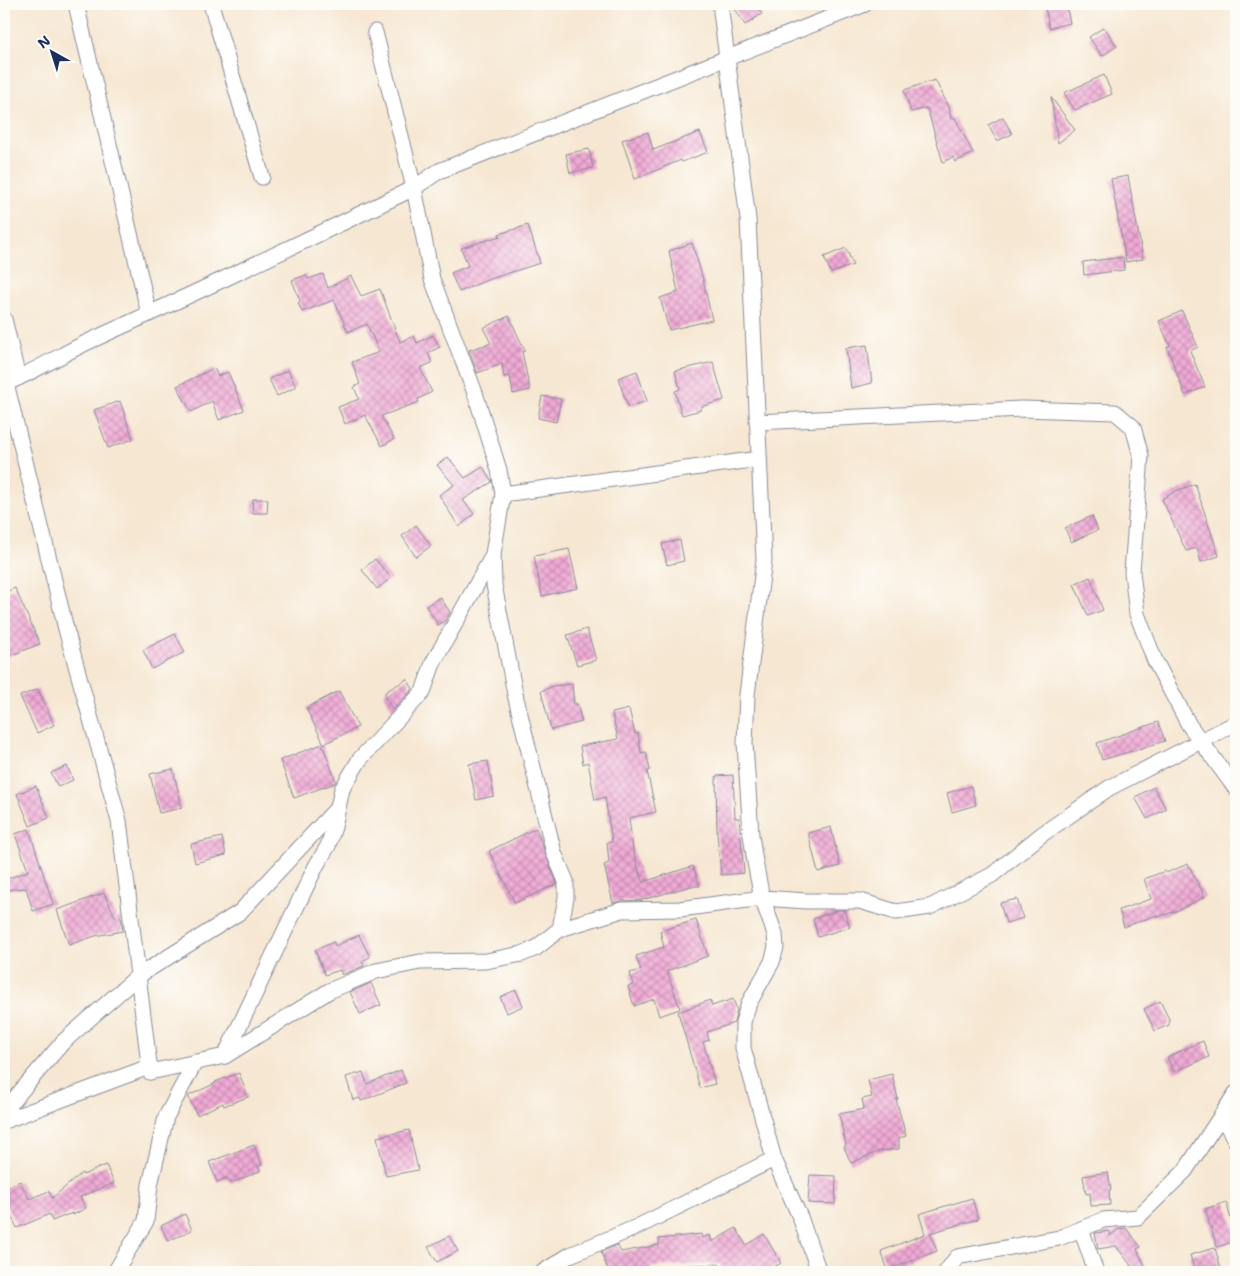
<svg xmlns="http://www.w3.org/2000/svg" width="1240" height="1276" font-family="'Shantell Sans',sans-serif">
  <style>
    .building { fill: url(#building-cross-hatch) }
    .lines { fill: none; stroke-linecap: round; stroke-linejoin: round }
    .minor-casing { stroke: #888b98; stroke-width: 17 }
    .minor { stroke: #fff; stroke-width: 15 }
  </style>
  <defs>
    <pattern id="building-cross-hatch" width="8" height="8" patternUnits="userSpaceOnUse" patternTransform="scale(1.25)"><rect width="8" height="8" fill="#f1aad5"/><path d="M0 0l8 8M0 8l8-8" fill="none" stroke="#c28bb0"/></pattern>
  </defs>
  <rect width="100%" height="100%" fill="#fdfcf7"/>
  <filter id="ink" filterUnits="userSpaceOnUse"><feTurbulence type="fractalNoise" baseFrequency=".02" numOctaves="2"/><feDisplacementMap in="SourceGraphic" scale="10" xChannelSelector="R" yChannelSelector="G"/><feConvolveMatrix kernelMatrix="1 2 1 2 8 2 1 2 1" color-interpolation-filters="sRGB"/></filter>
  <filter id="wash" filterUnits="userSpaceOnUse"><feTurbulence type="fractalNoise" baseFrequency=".0096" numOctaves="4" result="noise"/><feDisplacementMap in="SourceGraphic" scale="20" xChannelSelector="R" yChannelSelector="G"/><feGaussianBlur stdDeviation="1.12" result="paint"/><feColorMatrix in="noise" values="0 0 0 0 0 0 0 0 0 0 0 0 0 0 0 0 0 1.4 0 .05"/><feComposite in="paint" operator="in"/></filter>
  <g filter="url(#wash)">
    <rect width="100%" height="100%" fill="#f6e7d2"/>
    <g id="blocks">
      <!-- building -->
      <g class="building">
        <path d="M732,4H755L762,14L745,25Z"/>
        <path d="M1058,4H1066L1070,23L1049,28L1045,7Z"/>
        <path d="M1104,27L1117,46L1102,56L1089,37Z"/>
        <path d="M1104,75L1112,94L1075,110L1064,93Z"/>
        <path d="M935,80L949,107L951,119L955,118L973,153L955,162L953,157L943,162L927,108L911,112L904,90Z"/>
        <path d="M1051,97L1075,130L1058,143Z"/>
        <path d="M1003,117L1012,134L997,141L988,125Z"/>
        <path d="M648,132L653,150L700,132L708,152L682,162L681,160L635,179L622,140Z"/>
        <path d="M589,149L593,168L570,173L566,154Z"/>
        <path d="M1128,176L1143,259L1126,262L1111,179Z"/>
        <path d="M528,225L540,263L487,280L459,292L451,273L468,266L461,248L500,236L499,234Z"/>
        <path d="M692,243L703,279L712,320L669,330L660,298L678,292L669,251Z"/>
        <path d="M846,248L853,265L831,273L824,257Z"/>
        <path d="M1123,257L1124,270L1084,275L1083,262Z"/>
        <path d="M323,274L328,288L351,276L361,296L380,289L400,342L414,336L417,343L433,335L440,347L428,353L432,363L420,368L432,392L418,399L419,402L381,416L394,439L382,446L365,415L345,424L338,407L359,399L354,387L360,384L352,362L379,352L367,324L348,332L334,300L302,312L298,303L300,301L292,280L306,275L308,279Z"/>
        <path d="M1182,311L1198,347L1190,351L1205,387L1185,395L1167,347L1170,346L1159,321Z"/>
        <path d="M509,316L525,351L522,352L530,390L513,394L510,376L504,377L502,364L477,373L469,350L491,343L483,328Z"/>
        <path d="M867,345L872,383L851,388L846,348Z"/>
        <path d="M713,362L724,400L700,407L701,410L682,415L675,391L680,389L675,371Z"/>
        <path d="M214,368L218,376L228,372L244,410L219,420L212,401L191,412L177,386Z"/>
        <path d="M288,370L296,387L277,396L269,379Z"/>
        <path d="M637,371L647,401L628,407L618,378Z"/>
        <path d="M542,396L561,399L556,422L538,418Z"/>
        <path d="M120,401L133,439L108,448L94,410Z"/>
        <path d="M448,457L465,478L483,467L492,482L463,500L474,514L459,527L439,495L454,485L437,465Z"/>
        <path d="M1195,484L1219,556L1201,562L1197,548L1186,551L1162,499L1176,491Z"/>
        <path d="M253,499H268L267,513H252Z"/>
        <path d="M1092,516L1098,530L1071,542L1065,528Z"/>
        <path d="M416,525L431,546L416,557L402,536Z"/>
        <path d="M680,540L684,561L667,565L662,544Z"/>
        <path d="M569,549L578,588L542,596L534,556Z"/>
        <path d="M375,559L391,578L377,589L362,570Z"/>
        <path d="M1090,577L1103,610L1088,616L1074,584Z"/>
        <path d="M15,588L40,644L4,658V593Z"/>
        <path d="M440,597L450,612L446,620L438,625L426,606Z"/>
        <path d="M587,629L596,660L577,665L567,635Z"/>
        <path d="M175,634L185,652L152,669L143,650Z"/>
        <path d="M407,679L413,689L393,710L385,698V692Z"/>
        <path d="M572,684L574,704H577L582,722L551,730L541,691L553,686Z"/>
        <path d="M38,689L54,725L37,733L20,696Z"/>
        <path d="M339,691L358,727L324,744L306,708Z"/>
        <path d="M629,709L635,734L638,733L641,753L646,752L650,770L647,771L656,812L629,818L633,850L640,875L641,874L643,882L693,866L700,886H691L642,900L622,901L613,903L604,865L609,863L607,842H612L605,797L595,800L588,762L583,764L580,746L618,739L612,713Z"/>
        <path d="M1158,722L1165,741L1102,760L1097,743Z"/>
        <path d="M322,744L336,781L335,783L294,798L280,760Z"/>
        <path d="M488,761L494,796L476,800L469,764Z"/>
        <path d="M67,766L73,780L58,787L51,773Z"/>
        <path d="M173,769L182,808L159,813L150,774Z"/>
        <path d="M733,775L735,818H739L744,873L721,875L717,833L716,776Z"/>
        <path d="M36,786L49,818L30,826L17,794Z"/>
        <path d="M971,786L976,805L952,812L947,793Z"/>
        <path d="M1154,787L1166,809L1147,819L1135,797Z"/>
        <path d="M831,827L840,866L818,872L808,833Z"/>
        <path d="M536,828L557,884L515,903L489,851Z"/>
        <path d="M29,829L53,904L33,911L26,888L4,890V880L28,871L15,834Z"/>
        <path d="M222,837L226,855L195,863L191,844Z"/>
        <path d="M1188,864L1205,897L1176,911L1158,917L1157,915L1124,927L1119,910L1151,899L1144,879L1165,871L1166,873Z"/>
        <path d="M104,893L116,918L121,917L123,931L95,936L69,945L57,910Z"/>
        <path d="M1017,899L1023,918L1006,923L1000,903Z"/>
        <path d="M838,910H844L850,927L818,937L813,919Z"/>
        <path d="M696,920L708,956L667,971L680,1009L659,1016L654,999L634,1006L628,986L633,985L630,973L641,970L636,956L664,947L660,931Z"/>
        <path d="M359,935L370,957L362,961L364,966L342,975L340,970L325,975L315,950L334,942L335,946Z"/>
        <path d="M371,983L381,1005L360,1014L350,992Z"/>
        <path d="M516,990L523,1006L507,1013L500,997Z"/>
        <path d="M733,999L737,1010L734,1023L707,1032L709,1040L703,1042L715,1084L700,1088L678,1012L710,1000L712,1006Z"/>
        <path d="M1160,1001L1169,1019V1025L1155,1031L1144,1009Z"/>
        <path d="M1203,1041L1209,1057L1174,1072L1167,1057Z"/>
        <path d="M401,1070L406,1083L361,1101L360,1098L353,1100L346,1077L363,1072L367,1084Z"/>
        <path d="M239,1073L248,1097L224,1106L223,1103L197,1115L188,1096L216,1083L215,1082Z"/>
        <path d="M892,1074L898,1099H896L906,1136L899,1138V1149L880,1151L851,1163L844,1147L846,1145L839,1114L864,1109L862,1099L872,1097L868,1080Z"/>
        <path d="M409,1130L418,1170L386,1176L377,1137Z"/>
        <path d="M254,1145L262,1165L258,1166L260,1171L231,1183L227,1178L217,1182L209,1162Z"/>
        <path d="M106,1165L114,1183L80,1197L86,1208L73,1215L72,1213L52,1221L50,1214L17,1228L4,1200V1189L20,1181L29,1199L49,1191L52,1198L82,1173L83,1175Z"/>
        <path d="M1108,1172L1111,1190H1109L1110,1205L1091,1206L1090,1193L1086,1194L1083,1176Z"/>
        <path d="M810,1175L836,1176L835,1204L808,1203Z"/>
        <path d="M972,1198L978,1219L930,1233L937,1251L888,1270L881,1251L925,1234L919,1214Z"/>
        <path d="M1226,1202L1236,1235V1241L1217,1247L1205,1209Z"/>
        <path d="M185,1214L192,1230L168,1241L161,1226Z"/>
        <path d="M736,1228L746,1245L764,1234L781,1263L765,1272H725L719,1264L651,1267V1272H609L601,1252L617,1245L621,1252L659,1245V1239L701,1234L702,1238L710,1235L712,1242Z"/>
        <path d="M1126,1228L1141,1247L1137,1249L1148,1272H1136L1116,1246L1098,1249L1095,1233L1110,1231V1236L1119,1229Z"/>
        <path d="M449,1236L458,1251L437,1262L428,1247Z"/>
        <path d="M1215,1248L1221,1269L1209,1272H1195L1190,1255Z"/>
      </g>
    </g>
  </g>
  <g filter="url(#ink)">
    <use href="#blocks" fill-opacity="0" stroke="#888b98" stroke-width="1"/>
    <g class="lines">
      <defs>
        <g id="minor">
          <path d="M76,4L149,314"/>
          <path d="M211,4L262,177"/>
          <path d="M721,4V12L748,219L764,560L747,695L745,743L751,835L755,862L762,898L775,934L776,947L772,962L749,1003L743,1022V1048L774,1159L800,1217L819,1272"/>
          <path d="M4,319L18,378"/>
          <path d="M6,383L66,629L119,821L150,1072"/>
          <path d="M4,384C34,372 62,354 92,340C200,291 307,240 414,188L375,32"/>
          <path d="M757,422L1022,409L1115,412L1133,427L1141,456L1132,572L1137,614L1155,661L1189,725L1236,789"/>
          <path d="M503,494L759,459"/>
          <path d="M560,929L566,898V881L554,853L515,694L494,585L493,554L503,494L499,470L475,393L432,279L414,188L439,171L865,4"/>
          <path d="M225,1056L316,866L328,846L334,827L342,789L360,759L423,692L433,663L493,555"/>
          <path d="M4,1111L63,1042L138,976L240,912L337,808"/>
          <path d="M1222,1117L1236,1141"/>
          <path d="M4,1121L146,1068L150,1072L225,1056L329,991L376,971L420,962L486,961L522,954L536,948L560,929L622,910L680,909L762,898L807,901H860L896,912L930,907L992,875L1041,835L1109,788L1236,723"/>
          <path d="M1081,1229L1096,1272"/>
          <path d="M115,1272L146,1221L150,1185L166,1117L195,1062"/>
          <path d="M543,1272L570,1255L637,1227L774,1159"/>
          <path d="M946,1272L957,1257L1059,1238L1103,1220L1138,1217L1185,1171L1236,1093"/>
        </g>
      </defs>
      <!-- minor casing -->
      <use href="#minor" class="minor-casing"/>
      <!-- minor -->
      <use href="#minor" class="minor"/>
    </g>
  </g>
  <!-- margin -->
  <rect width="1240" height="1276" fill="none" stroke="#fdfcf7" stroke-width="20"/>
  <!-- north arrow -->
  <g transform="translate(52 52) rotate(321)" stroke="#fdfcf7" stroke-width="4" paint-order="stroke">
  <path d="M0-4L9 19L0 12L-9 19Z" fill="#1b2f5e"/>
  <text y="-8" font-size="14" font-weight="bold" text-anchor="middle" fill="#1b2f5e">N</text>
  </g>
</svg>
